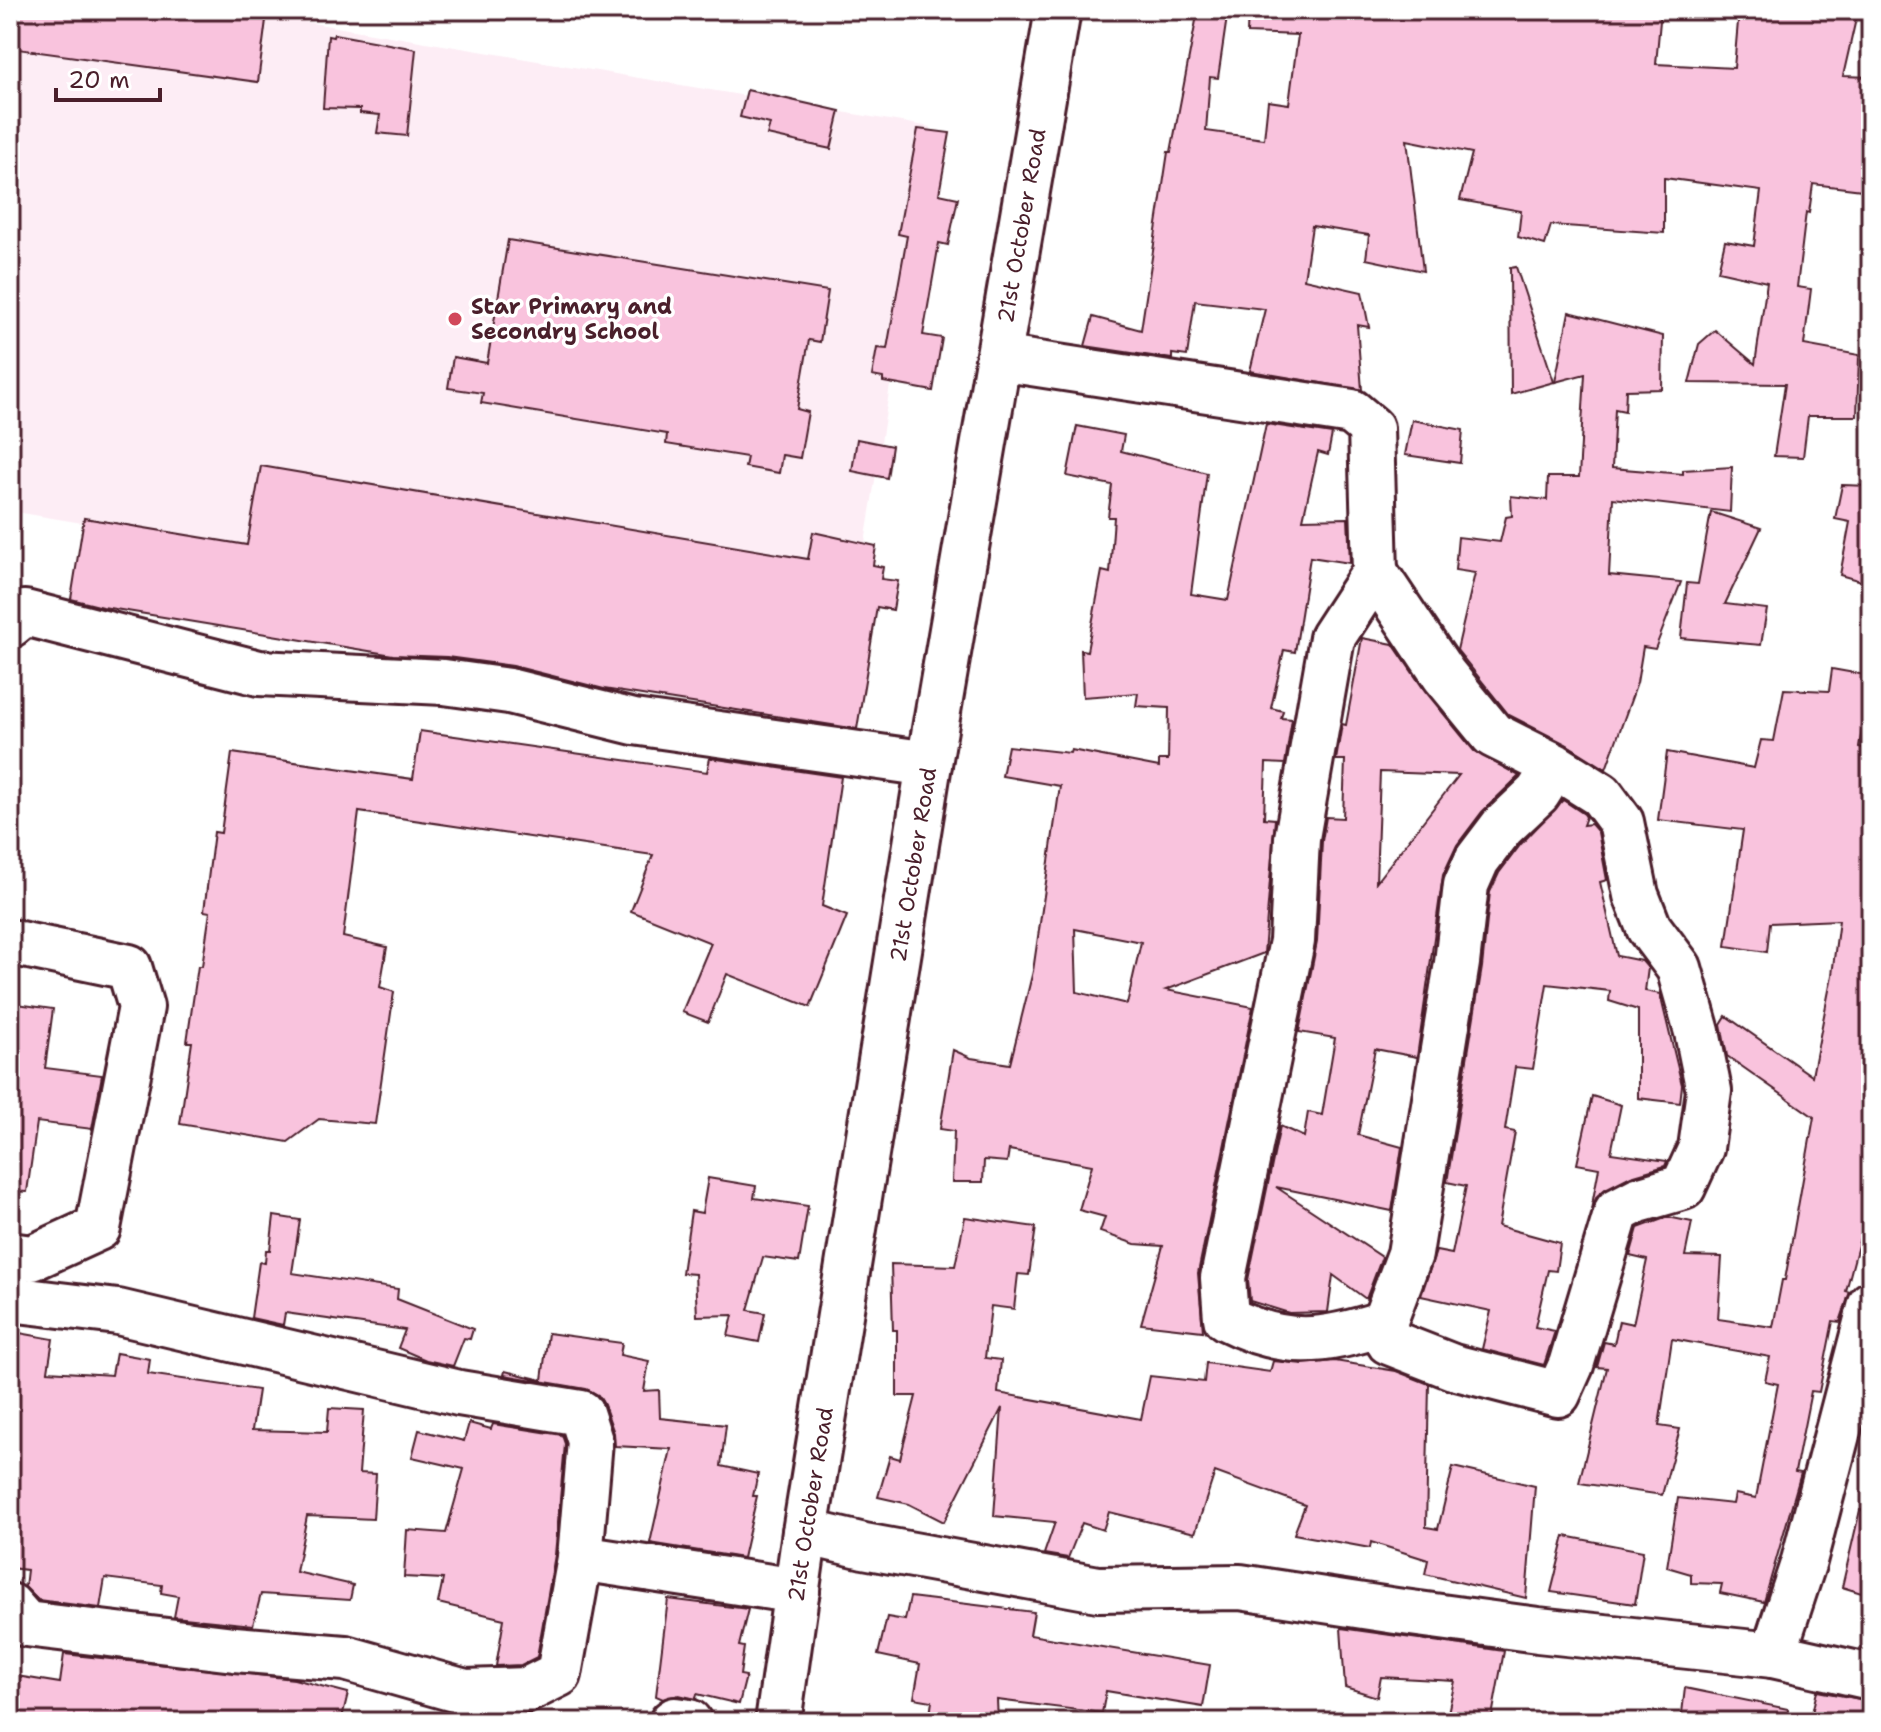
<svg xmlns="http://www.w3.org/2000/svg" width="1881" height="1732" font-family="'Shantell Sans',sans-serif">
  <style>
    .built { fill: #fdedf5 }
    .building { fill: #f9c3dd; stroke: #4a1f2b; stroke-width: 2; fill-rule: evenodd }
    .lines { fill: none; stroke-linecap: round; stroke-linejoin: round }
    .minor-casing { stroke: #4a1f2b; stroke-width: 50 }
    .major-casing { stroke: #4a1f2b; stroke-width: 50 }
    .minor { stroke: #fff; stroke-width: 44 }
    .major { stroke: #fff; stroke-width: 44 }
    .poi-dot { fill: #d1495b; stroke: #fff; stroke-width: 3 }
    .labels { text-anchor: middle; stroke-width: 7; stroke-linejoin: round; paint-order: stroke }
    .street-label { font-size: 22px; fill: #4a1f2b; stroke: #fff }
    .poi-label { font-size: 22px; font-weight: bold; fill: #4a1f2b; stroke: #fff; text-anchor: start }
  </style>
  <rect width="100%" height="100%" fill="#fff"/>
  <filter id="ink" filterUnits="userSpaceOnUse"><feTurbulence type="fractalNoise" baseFrequency=".0125" numOctaves="2"/><feDisplacementMap in="SourceGraphic" scale="16" xChannelSelector="R" yChannelSelector="G"/><feConvolveMatrix kernelMatrix="1 2 1 2 8 2 1 2 1" color-interpolation-filters="sRGB"/></filter>
  <g filter="url(#ink)">
    <!-- built -->
    <path class="built" d="M10,10H235L931,127L848,651L10,511Z"/>
    <!-- building -->
    <g class="building">
      <path d="M10,10H190L266,20L258,82L10,48Z"/>
      <path d="M1198,10H1228L1218,78L1210,77L1206,131L1264,139L1268,101L1289,104L1298,35L1247,33L1248,10H1408V14L1661,10L1656,64L1734,68L1739,10H1805L1804,13L1858,10L1843,76L1871,77V191L1813,184L1809,213L1806,212L1797,287L1811,289L1804,345L1859,355L1857,416H1808L1803,457L1774,456L1785,384L1689,383L1699,344L1715,330L1755,364L1767,282L1718,271L1725,241L1754,246L1761,191L1664,178V233L1551,225L1545,245L1518,237L1521,211L1460,200L1472,153L1407,140L1423,271L1366,259L1369,235L1312,226L1304,279L1362,292L1369,327L1357,325L1362,390L1250,371L1265,309L1195,301L1187,356L1172,354V359L1085,346L1093,317L1141,330L1168,152H1171Z"/>
      <path d="M334,34L416,49L407,136L377,133L380,115L360,113V109L323,108L328,36L333,37Z"/>
      <path d="M747,90L840,111L831,149L767,135L770,124L740,117Z"/>
      <path d="M918,129L950,133L939,194L958,198L948,245L939,243L923,335L942,338L933,391L883,382V378L872,376L877,348L887,349L907,236L898,234Z"/>
      <path d="M508,240L828,291L820,342L809,340L797,409L808,412L800,458L782,455L779,473L745,467L747,457L666,444L667,434L481,403L483,393L448,388L453,357L487,363Z"/>
      <path d="M1516,267L1554,382L1511,394L1510,268Z"/>
      <path d="M1569,312L1663,336L1662,389L1626,390L1625,411L1615,409L1612,468L1683,474V470L1732,467L1730,512L1613,498L1609,575L1681,582L1655,649L1643,647L1637,683L1606,769L1566,744L1509,715L1457,650L1475,573L1455,570L1458,537L1500,542L1506,517L1512,516L1511,496L1547,500L1548,477H1579L1585,374L1555,382Z"/>
      <path d="M1412,420L1463,430L1460,463L1405,455Z"/>
      <path d="M1266,424L1332,434L1328,455L1318,452L1303,519L1348,518L1350,563L1310,557L1295,652L1284,650L1271,708L1283,711L1281,718L1292,719L1285,764L1266,763L1264,818L1275,819L1264,953L1166,990L1253,1007L1198,1273L1203,1331L1141,1324L1163,1246L1135,1244L1100,1232L1105,1217L1079,1210L1092,1165L1009,1150L1007,1162L984,1160L983,1182H952L954,1131L940,1129L953,1050L971,1058L1010,1064L1033,971L1060,786L1002,776L1008,746L1070,753L1071,750L1159,767V760H1168L1169,708L1136,706L1138,693L1083,697L1081,650L1087,651L1102,571L1110,573L1114,517H1108L1112,485L1067,476L1077,426L1124,435L1121,451L1207,473L1191,594L1228,600ZM1075,929L1141,942L1127,1004L1077,992Z"/>
      <path d="M857,439L892,446L887,478L852,471Z"/>
      <path d="M261,466L808,559L813,532L876,546L873,565L883,567L881,579L898,581L893,610L877,607L857,729L604,689L513,666L447,657L393,655L103,607L71,599L84,518L247,545Z"/>
      <path d="M1842,485L1871,486V584L1840,575L1850,522L1835,519Z"/>
      <path d="M1711,512L1761,528L1725,604L1767,609L1761,645L1681,638L1687,583L1698,584Z"/>
      <path d="M1362,638L1393,644L1425,691L1474,751L1519,776L1482,812L1457,845L1443,875L1417,1057L1375,1049L1358,1135L1402,1147L1392,1211L1276,1187L1382,1257L1366,1299L1333,1275L1328,1312L1289,1313L1250,1301L1248,1280L1280,1126L1304,1137L1308,1112L1322,1115L1335,1038L1299,1032L1317,942L1322,841L1326,817L1343,818L1345,760H1336L1342,724L1346,725ZM1380,772L1459,775L1376,882Z"/>
      <path d="M1832,669L1871,676L1859,747L1871,750V1196L1846,1291L1850,1292L1840,1322L1833,1321L1819,1392L1811,1391L1795,1472L1801,1473L1764,1602L1720,1593L1722,1584L1691,1583V1574L1667,1567L1678,1498L1733,1504L1735,1494L1756,1498L1778,1384L1765,1381L1770,1357L1672,1339L1659,1426L1680,1429L1662,1495L1579,1483L1607,1368L1597,1367L1604,1342L1614,1344L1619,1321L1633,1324L1647,1260L1630,1256L1638,1228L1668,1217L1692,1222L1685,1256L1722,1257L1718,1319L1773,1327L1782,1280H1785L1814,1117L1727,1056L1721,1024L1726,1016L1812,1076L1832,975L1839,920L1770,923L1767,952L1726,946L1743,830L1658,820L1667,752L1754,768L1761,740L1774,741L1784,689L1829,691Z"/>
      <path d="M420,731L707,772L710,758L841,777L822,906L847,916L810,1007L727,974L708,1022L682,1012L711,943L631,911L653,855L359,812L343,937L387,947L380,987L394,992L375,1124L319,1119L288,1142L180,1124L192,1042H187L198,966H202L210,912L204,911L214,832L221,833L232,753L413,779Z"/>
      <path d="M1563,800L1584,814L1586,817L1583,825L1591,824L1598,832L1607,880L1600,882L1617,956L1642,961L1648,968L1645,991L1660,994L1682,1085L1680,1103L1638,1098V1010L1609,1001L1610,991L1547,984L1533,1069L1515,1067L1505,1130L1515,1132L1498,1226L1560,1243L1556,1271L1548,1270L1535,1327L1555,1331L1544,1365L1482,1349L1491,1311L1421,1296L1436,1251L1452,1254L1466,1186L1447,1182L1482,967L1490,892L1499,873L1521,844Z"/>
      <path d="M10,1003L53,1009L45,1068L102,1075L92,1129L37,1122L27,1192L10,1191Z"/>
      <path d="M1592,1096L1621,1105L1611,1153L1667,1161L1665,1166L1631,1176L1605,1189L1597,1196L1591,1210L1599,1168L1577,1164Z"/>
      <path d="M708,1178L756,1186L754,1198L808,1206L799,1262L763,1257L748,1310L765,1313L759,1342L728,1336L733,1315L697,1316L695,1274L682,1273L691,1211L702,1213Z"/>
      <path d="M274,1216L300,1220L292,1273L398,1289L397,1299L473,1329L470,1339L464,1338L453,1366L426,1360L398,1348L405,1330L285,1313L283,1325L251,1318L259,1262L265,1263L266,1250H270Z"/>
      <path d="M965,1217L1036,1227L1029,1275L1018,1274L1014,1309L991,1306L985,1358L1001,1360L998,1393L1141,1419L1150,1376L1204,1382L1206,1363L1270,1372L1273,1361L1303,1364L1335,1361L1396,1371L1429,1384L1426,1527L1438,1529L1453,1467L1535,1486L1526,1598L1425,1574L1428,1560L1371,1542L1370,1548L1294,1534L1305,1505L1215,1472L1195,1533L1109,1512L1103,1530L1082,1523L1068,1558L1044,1554L1055,1522L994,1516L1002,1408L944,1522L909,1504L878,1497L890,1456L900,1459L916,1396H897V1330H893L891,1264L955,1266Z"/>
      <path d="M14,1332L53,1339L48,1371L112,1375L116,1353L150,1359L148,1374L258,1390L252,1430L327,1432L329,1408L364,1410L359,1473L376,1474L373,1519L307,1516L296,1572L353,1585L350,1600L261,1594L253,1625L174,1617L178,1596L161,1593L162,1585L105,1578L100,1608L38,1600L25,1587L27,1570L10,1568V1354Z"/>
      <path d="M548,1333L622,1343L620,1355L649,1361L644,1391L659,1390L660,1418L726,1425L721,1466L758,1474L753,1496H757L743,1558L650,1543L671,1449L615,1446L614,1433L604,1405L598,1395L586,1389L504,1375L505,1371L542,1380Z"/>
      <path d="M469,1423L491,1429L493,1424L562,1435L565,1444L555,1555L537,1657L521,1665L496,1666L504,1619L438,1603L443,1579L404,1577L407,1530L446,1533L464,1469L412,1457L419,1430L464,1441Z"/>
      <path d="M1860,1510L1871,1511V1596L1842,1587Z"/>
      <path d="M1565,1536L1643,1551L1635,1604L1551,1592Z"/>
      <path d="M910,1597L1034,1612L1030,1635L1210,1665L1203,1707L1106,1691L1102,1713L997,1700L998,1722H929L932,1701L914,1698L920,1664L878,1655L887,1617L905,1620Z"/>
      <path d="M668,1599L748,1609L739,1646L744,1647L740,1675L746,1676L739,1704L697,1694L696,1699L679,1695L663,1699L656,1696Z"/>
      <path d="M1341,1628L1504,1651L1491,1722H1446L1455,1681L1381,1677L1377,1697L1345,1687Z"/>
      <path d="M64,1654L294,1679L348,1693L341,1722H159L118,1716L117,1722H10V1675L60,1683Z"/>
      <path d="M1685,1688L1788,1709L1787,1722H1681Z"/>
      <path d="M1817,1691L1871,1701V1722H1810Z"/>
    </g>
    <g class="lines">
      <defs>
        <g id="minor">
          <path d="M999,358L1352,412L1371,428L1375,572L1332,638L1297,838L1292,941L1223,1278L1226,1318C1285,1348 1323,1343 1384,1323"/>
          <path d="M1375,572L1444,675L1493,735L1555,766L1601,795L1621,822L1636,895L1649,928L1679,968L1697,1032L1709,1091L1701,1148L1683,1187L1638,1200L1617,1211L1571,1365L1558,1394L1453,1367L1389,1342L1384,1323L1410,1254L1457,963L1466,885L1477,860L1502,827L1538,793L1555,766"/>
          <path d="M10,625L25,613L259,673L444,682L509,691L634,722L929,764"/>
          <path d="M10,942L129,967L141,1007L98,1228L32,1258L10,1255"/>
          <path d="M10,1299L118,1312L459,1393L581,1413L590,1441L580,1558L559,1674L527,1690L465,1692L345,1658L234,1649L26,1624L10,1606"/>
          <path d="M805,1532L864,1546L1098,1589L1240,1587L1396,1611L1538,1630L1773,1655L1804,1561L1871,1304"/>
          <path d="M580,1558L797,1591"/>
          <path d="M1773,1655L1871,1677"/>
          <path d="M672,1722L675,1720L689,1722"/>
        </g>
        <g id="major">
          <path id="s1" d="M778,1722L805,1532L929,764L1058,10"/>
        </g>
      </defs>
      <!-- minor casing -->
      <use href="#minor" class="minor-casing"/>
      <!-- major casing -->
      <use href="#major" class="major-casing"/>
      <!-- minor -->
      <use href="#minor" class="minor"/>
      <!-- major -->
      <use href="#major" class="major"/>
    </g>
  </g>
  <!-- markers -->
  <circle class="poi-dot" cx="455" cy="319" r="8"/>
  <g class="labels">
    <!-- street labels -->
    <g class="street-label">
      <text dy="8" stroke="none"><textPath href="#s1" startOffset="1516">21st October Road</textPath></text>
      <text dy="8" stroke="none"><textPath href="#s1" startOffset="868">21st October Road</textPath></text>
      <text dy="8" stroke="none"><textPath href="#s1" startOffset="220">21st October Road</textPath></text>
    </g>
    <!-- poi labels -->
    <g class="poi-label">
      <text x="471" y="314">Star Primary and<tspan x="471" dy="25">Secondry School</tspan></text>
    </g>
  </g>
  <!-- margin -->
  <rect width="1881" height="1732" fill="none" stroke="#fff" stroke-width="40"/>
  <rect x="20" y="20" width="1841" height="1692" fill="none" stroke="#4a1f2b" stroke-width="3" filter="url(#ink)"/>
  <!-- scale -->
  <path d="M56 88v12h104v-12" fill="none" stroke="#4a1f2b" stroke-width="4"/>
  <text x="68" y="88" font-size="24" fill="#4a1f2b" stroke="#ffffff" stroke-width="6" paint-order="stroke">20 m</text>
</svg>
